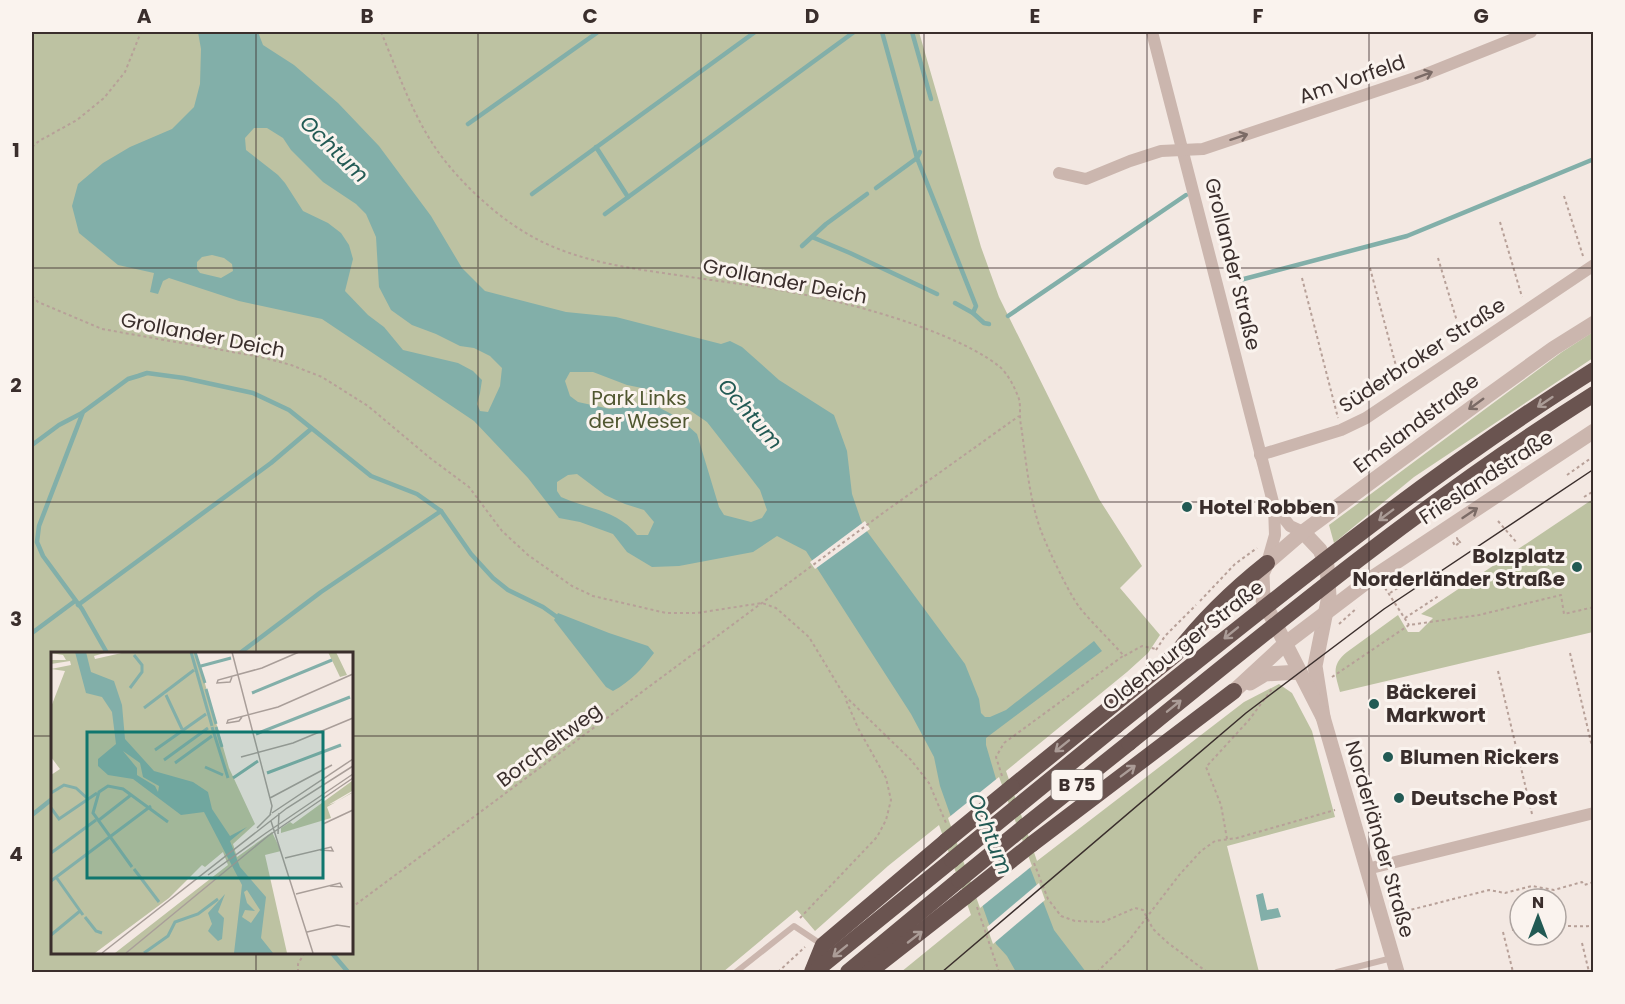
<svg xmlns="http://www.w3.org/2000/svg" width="1625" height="1004" font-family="Poppins,sans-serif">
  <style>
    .green { fill: #bdc2a2; fill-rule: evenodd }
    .water { fill: #82afa9; fill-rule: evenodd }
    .pier { fill: #f3e8e2 }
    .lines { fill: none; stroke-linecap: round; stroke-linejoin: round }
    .stream { stroke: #82afa9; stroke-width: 4.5 }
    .path { stroke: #b7a098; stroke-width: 2; stroke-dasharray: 3 3; stroke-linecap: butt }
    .service { stroke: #cbb6ae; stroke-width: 6 }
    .minor { stroke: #cbb6ae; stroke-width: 12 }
    .tertiary { stroke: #cbb6ae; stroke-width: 15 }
    .trunk { stroke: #6a5450; stroke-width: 16 }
    .tram { stroke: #3a2e2c; stroke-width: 1.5 }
    .trunk-bridge { stroke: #6a5450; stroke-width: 16 }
    .oneway { stroke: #7b6b66 }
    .oneway2 { stroke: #ab9c97 }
    .grid { fill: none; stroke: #3a2e2c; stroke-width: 1.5; stroke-opacity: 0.55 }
    .poi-dot { fill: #225a54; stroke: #faf3ee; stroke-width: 2 }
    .labels { text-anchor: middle; stroke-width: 6; stroke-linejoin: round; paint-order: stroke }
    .shield { fill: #faf3ee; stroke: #746966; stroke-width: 1.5 }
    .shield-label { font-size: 18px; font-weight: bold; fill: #3a2e2c }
    .street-label { font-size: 20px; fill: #3a2e2c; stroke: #faf3ee }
    .park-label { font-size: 20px; fill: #505730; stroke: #faf3ee }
    .poi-label { font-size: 20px; font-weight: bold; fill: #3a2e2c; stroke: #faf3ee; text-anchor: start }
    .water-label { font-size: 21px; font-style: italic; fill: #225a54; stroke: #faf3ee }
    .inset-river { fill: none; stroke: #82afa9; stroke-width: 3 }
    .inset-road { fill: none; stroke: #a99e99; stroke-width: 1.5 }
    .view { fill: #0f766e; fill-opacity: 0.15; stroke: #0f766e; stroke-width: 3 }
    .inset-edge { fill: none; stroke: #3a2e2c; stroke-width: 3 }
    .neatline { fill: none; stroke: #3a2e2c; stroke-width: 2 }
    .grid-label { font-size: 20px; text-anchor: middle; font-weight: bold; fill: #3a2e2c }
  </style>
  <rect width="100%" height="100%" fill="#f3e8e2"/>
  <!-- green -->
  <g class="green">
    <path d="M32,32H919L981,247L999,297L1099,499L1142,566L1120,588L1160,635L1148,653L1127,672L1006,771L1037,861L1244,702L1279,684L1292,693L1312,731L1335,817L1227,846L1259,972H901L971,915L939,825L888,866L815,931L797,910L723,972H32ZM52,653H351V952H52Z"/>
    <path d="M1593,332V358L1414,477L1334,543L1329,525L1562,352Z"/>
    <path d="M1593,499V632L1340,692C1335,674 1331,665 1347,652L1398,615L1408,632H1419L1433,618L1421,614Z"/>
  </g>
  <!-- water -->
  <g class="water">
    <path d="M198,32H258L263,45L294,65L338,103L379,146L431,216L462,268L485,291L566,312L616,317L721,344L730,341L742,347L779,380L834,415L847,451L852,494L863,526L965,664L979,699L981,713L985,717H990L1006,710L1094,641L1102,651L986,738V745L996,779L1054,930L1086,972H1016L1007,956L996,944L940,786L934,757L911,714L806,551L777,536L753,552L679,566L652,567L627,552L613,534L580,522L559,518L528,478L474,421L322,319L239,301L169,278L163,281L158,294L150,292L154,273L118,265L79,233L72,206L78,184L103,163L130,147L172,129L194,107L200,84L201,49ZM254,128H267L283,138L291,150L323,182L356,204L366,214L376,237L379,287L391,310L412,325L436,334L460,346L474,348L490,356L502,368L500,386L488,412L480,411L477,404L480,393L482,380L473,371L458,363L403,350L384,327L368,315L345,291L353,259L349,245L341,233L328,223L303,211L285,183L278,175L246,150L245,138ZM212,255L224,258L232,264L233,271L221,278L200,273L197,269V262L202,257ZM570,372H593L627,385L647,389L668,397L688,409L707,422L747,473L760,490L767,510L762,518L751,522L724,515L719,507L697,434L679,418L658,407L641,405L610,409L578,402L570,396L565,381ZM577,474L605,495L625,504L644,510L654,522L648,535H637C618,510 587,509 561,497L557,491V482L568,475Z"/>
    <path d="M558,613L609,633L648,646L654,653C642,669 631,681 613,691L606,687L554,620Z"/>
    <path d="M1263,893L1267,910L1278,908L1281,917L1261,921L1256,895Z"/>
  </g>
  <!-- pier -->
  <g class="pier">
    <path d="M865,521L870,529L815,569L810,562Z"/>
    <path d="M999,777L1032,866L980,908L948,818Z"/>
    <path d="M1039,883L1045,900L993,944L987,927Z"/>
  </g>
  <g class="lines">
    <!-- stream -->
    <g class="stream">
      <path d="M882,32L917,158L976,306L973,313"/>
      <path d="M912,32L931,99"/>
      <path d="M468,124L598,32"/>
      <path d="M596,147L628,197"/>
      <path d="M876,188L917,158L920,152"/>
      <path d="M532,194L755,32"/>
      <path d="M605,214L854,32"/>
      <path d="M812,237L850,253L937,294"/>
      <path d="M802,246L826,224L867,194"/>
      <path d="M1240,280L1407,236L1594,159"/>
      <path d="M955,303L973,313L984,323L989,324"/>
      <path d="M1008,316L1186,195"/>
      <path d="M32,445L59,425L82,413"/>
      <path d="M78,605L271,463L311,429"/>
      <path d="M32,633L75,601"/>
      <path d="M107,653L82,609L43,556L37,542L39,526L83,412L128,379L138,376L147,373L184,378L253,393L289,410L371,476L417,494L441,511L471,554L493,578L508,590L543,607L557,617"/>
      <path d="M240,653L321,592L441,511"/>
      <path d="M32,815L52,799"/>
      <path d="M331,952L348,972"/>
    </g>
    <!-- path -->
    <g class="path">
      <path d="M381,32C398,72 413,117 439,153C460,182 495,215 526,233C577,264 639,269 697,278C756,286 815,294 872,311C908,321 971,343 1000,367C1008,374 1015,388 1019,399C1021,407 1019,417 1021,425C1026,460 1029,498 1041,531C1048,549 1069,594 1080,608C1094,625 1110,640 1124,656L1142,646L1156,649"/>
      <path d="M32,147L39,141L77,120L104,98L125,72L141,32"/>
      <path d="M1564,196L1583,256"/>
      <path d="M1500,222L1522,297"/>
      <path d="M1438,258L1462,338"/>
      <path d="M1370,268L1400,381"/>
      <path d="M1302,278L1338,418"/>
      <path d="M32,296L38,302L102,329L261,357L291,365L322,377L368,406L430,458L469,487L502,531L528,555L572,586L593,596L666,613H697L762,603L776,608L809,637L844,695L911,760L929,783L946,823"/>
      <path d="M1567,475L1594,456"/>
      <path d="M1584,497L1594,491"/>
      <path d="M1498,521L1517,543"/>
      <path d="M1453,542L1455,546L1459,543L1457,538L1462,545"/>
      <path d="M1385,588L1409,625"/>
      <path d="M1390,593L1423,572"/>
      <path d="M1200,601L1235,564L1257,548"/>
      <path d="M1405,618L1440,595"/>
      <path d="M1339,624L1357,608"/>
      <path d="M1156,650L1165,636L1196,605"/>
      <path d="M1570,653L1594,755"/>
      <path d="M1498,671L1532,814"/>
      <path d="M1332,677L1409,625L1479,615L1561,595L1564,614L1594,607"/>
      <path d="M1002,776L996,757L1004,743L1123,656"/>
      <path d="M1227,839L1221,805L1206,767L1249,720L1272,689"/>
      <path d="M1034,863L1048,899L1061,916L1075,921L1103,922L1135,908L1143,910L1153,929L1168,943L1207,972"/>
      <path d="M977,907L999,972"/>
      <path d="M351,908L883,513L1019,416"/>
      <path d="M1394,914L1489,890L1505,893L1532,886L1554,890L1582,882L1584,885L1594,882"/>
      <path d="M800,918L877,837L886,820L891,800L886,778L858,728L845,698"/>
      <path d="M1556,926C1569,925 1581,928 1594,925"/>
      <path d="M1512,930L1520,929"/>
      <path d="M1503,932L1513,972"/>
      <path d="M1582,943L1589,972"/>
      <path d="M298,972V964L305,952"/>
      <path d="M778,972L805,947"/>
      <path d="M1097,972L1127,943L1180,874L1201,851L1215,841L1237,838L1335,810"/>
    </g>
    <!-- service -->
    <g class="service">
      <path d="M736,972L794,926L821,944"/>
      <path d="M1337,972L1392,958"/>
    </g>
    <!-- minor -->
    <g class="minor">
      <path d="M1152,32L1274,506L1275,535L1267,563"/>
      <path d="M1059,173L1086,179L1130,161L1161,151L1203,149L1421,76L1531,32"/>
      <path d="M1260,455L1341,430L1366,418L1594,265"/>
      <path d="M1274,506L1290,526L1303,532"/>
      <path d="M1367,869L1594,813"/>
    </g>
    <!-- tertiary -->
    <g class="tertiary">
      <path d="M1303,532L1320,550L1327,566L1329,596L1315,666L1323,717L1397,972"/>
      <path d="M1250,683L1265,674L1300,672"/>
      <path d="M1234,691L1286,643L1369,580L1594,431"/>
      <path d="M1323,717L1263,600L1262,574L1267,563L1303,532L1486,397L1554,348L1594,323"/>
    </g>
    <!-- trunk -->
    <g class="trunk">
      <path d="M1012,787L1176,654C1202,620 1233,590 1267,563"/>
      <path d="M1018,806L1116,726"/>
      <path d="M1025,826L1129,743"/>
      <path d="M1032,844L1234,691"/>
      <path d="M812,972L823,945L946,841"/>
      <path d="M814,972L952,860"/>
      <path d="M848,972L959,880"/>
      <path d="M869,972L965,897"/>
    </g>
    <!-- tram -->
    <path class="tram" d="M942,972L1246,713L1384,609L1594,469"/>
    <!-- trunk-bridge -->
    <g class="trunk-bridge">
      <path d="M1116,726C1271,602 1425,476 1594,370"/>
      <path d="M1129,743C1279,621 1430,497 1594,394"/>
      <path d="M946,841L1012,787"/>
      <path d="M952,860L1018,806"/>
      <path d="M959,880L1025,826"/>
      <path d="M965,897L1032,844"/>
    </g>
  </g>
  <!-- one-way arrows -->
  <defs><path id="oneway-shaft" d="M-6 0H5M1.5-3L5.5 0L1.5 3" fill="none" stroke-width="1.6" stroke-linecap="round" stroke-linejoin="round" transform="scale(1.5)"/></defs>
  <g class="oneway">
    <use href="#oneway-shaft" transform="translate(1424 75) rotate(-21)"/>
    <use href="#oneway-shaft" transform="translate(1239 137) rotate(-18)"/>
    <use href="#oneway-shaft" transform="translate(1476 404) rotate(144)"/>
    <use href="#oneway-shaft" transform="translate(1470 513) rotate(-34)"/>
  </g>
  <g class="oneway2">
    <use href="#oneway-shaft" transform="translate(1545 402) rotate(146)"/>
    <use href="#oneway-shaft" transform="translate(1386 515) rotate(143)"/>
    <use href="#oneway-shaft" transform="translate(1231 633) rotate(141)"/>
    <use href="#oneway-shaft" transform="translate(1174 706) rotate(-39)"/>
    <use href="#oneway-shaft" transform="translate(1062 746) rotate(141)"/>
    <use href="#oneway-shaft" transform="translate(1128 771) rotate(-37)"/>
    <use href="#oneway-shaft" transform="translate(915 937) rotate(-38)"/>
    <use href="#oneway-shaft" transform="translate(840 951) rotate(141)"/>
  </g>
  <!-- grid -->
  <path class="grid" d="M256,32V653M478,32V972M701,32V972M924,32V972M1147,32V972M1369,32V972M32,268H1594M32,502H1594M32,736H52M351,736H1594M256,952V972"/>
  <!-- markers -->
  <g class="poi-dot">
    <circle cx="1187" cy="507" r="6"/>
    <circle cx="1577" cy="567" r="6"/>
    <circle cx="1374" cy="704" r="6"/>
    <circle cx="1388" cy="757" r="6"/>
    <circle cx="1399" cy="798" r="6"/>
  </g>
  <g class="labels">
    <!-- shield labels -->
    <rect class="shield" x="1051.5" y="770" width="51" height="30" rx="4.5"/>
    <g class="shield-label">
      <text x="1077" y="791">B 75</text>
    </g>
    <!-- street labels -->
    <g class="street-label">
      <text transform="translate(1352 79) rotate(-19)" y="7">Am Vorfeld</text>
      <text transform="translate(1233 264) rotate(76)" y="7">Grollander Straße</text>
      <text transform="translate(785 281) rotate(11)" y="7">Grollander Deich</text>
      <text transform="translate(203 335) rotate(11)" y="7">Grollander Deich</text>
      <text transform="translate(1422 355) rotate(-33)" y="7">Süderbroker Straße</text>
      <text transform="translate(1416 423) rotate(-37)" y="7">Emslandstraße</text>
      <text transform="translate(1486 477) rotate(-33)" y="7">Frieslandstraße</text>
      <text transform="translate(1183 645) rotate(-38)" y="7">Oldenburger Straße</text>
      <text transform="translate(549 745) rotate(-37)" y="7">Borcheltweg</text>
      <text transform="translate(1380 839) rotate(74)" y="7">Norderländer Straße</text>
    </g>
    <!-- park labels -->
    <g class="park-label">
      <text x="639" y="405">Park Links<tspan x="639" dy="23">der Weser</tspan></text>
    </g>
    <!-- poi labels -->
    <g class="poi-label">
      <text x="1199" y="514">Hotel Robben</text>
      <text x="1565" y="563" text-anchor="end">Bolzplatz<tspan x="1565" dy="23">Norderländer Straße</tspan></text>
      <text x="1386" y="699">Bäckerei<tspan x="1386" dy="23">Markwort</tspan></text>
      <text x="1400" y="764">Blumen Rickers</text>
      <text x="1411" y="805">Deutsche Post</text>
    </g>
    <!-- water labels -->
    <g class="water-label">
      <text transform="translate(334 149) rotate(44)" y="7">Ochtum</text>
      <text transform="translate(750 414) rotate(49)" y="7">Ochtum</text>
      <text transform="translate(990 834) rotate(68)" y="7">Ochtum</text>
    </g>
  </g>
  <!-- overview -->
  <g transform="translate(51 652)">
    <rect width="302" height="302" fill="#f3e8e2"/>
    <path d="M57,0L43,4L44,7L75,0H145L178,116L204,172L182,192L186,205L221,180L230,199L214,203L236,301H64L177,213L172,200L154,215L151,213L118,246L44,301H0V123L9,117L0,105V55L14,19L0,17L20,13L19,9L0,12V8H15L12,3L0,1ZM277,0H285L296,23L289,25ZM301,129V139L277,153L285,150L300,141H301L276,155L280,166L230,181V176L239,170L242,172Z" fill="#bdc2a2"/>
    <path d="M24,0H35L40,20L63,29L71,53L74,87L103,119L142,130L157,140L161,157L179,184L196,175L179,189L189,215L215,245L210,286L222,301H183L191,233L153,160L130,163L82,127L57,123L47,114V107L65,92L61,60L51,45L35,41ZM72,99L89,111L92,125L108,134L107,140L104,134L86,123V116ZM196,238L209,258L200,271L191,265L194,258L204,259L196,251L193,240ZM174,242L167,260L173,266L171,287L167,289L157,279L161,272L157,261Z" fill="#82afa9" fill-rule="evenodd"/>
    <path class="inset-river" d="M140,0L161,74M144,0L154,31M150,14L180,6M79,36L91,20V13L83,3M155,37L165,72M201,41L281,8M115,43L131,77M93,56L143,18M161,75L177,126M165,75L171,95M205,82L299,45M104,98L155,62M113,108L157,76M124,111L161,84M154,115L172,123M216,121L290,93M182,126L207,109M0,141L13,133L25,136L36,146M0,156L8,167L46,141M48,168L80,143M0,201L45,168M81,215L42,161L48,140L57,134L72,137L117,170M83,217L108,250M5,225L32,263M0,229L100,154M34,265L45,279L51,281M0,283L29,259M93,301L117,284L124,270L147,262L167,247"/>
    <path class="inset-road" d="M181,0L221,154L219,163M181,25L179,30L166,31L167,28L211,16L248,0M191,65L188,69L176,71L177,68L227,55L302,22M190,105L242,91L302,66M219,146L281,113M221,161L302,107M220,169L262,301M272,172L302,158M206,176L220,162M215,181L302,122M227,182L228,161M234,206L280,195L282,199L269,198M157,223L215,181M245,242L289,231L291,235L279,234M256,280L286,273L299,275M51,301L236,156L302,114M75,301L217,184L302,126"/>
    <path class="view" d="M36,80H272V226H36Z"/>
    <rect width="302" height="302" class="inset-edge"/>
  </g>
  <!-- border -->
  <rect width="1625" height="1004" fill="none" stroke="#faf3ee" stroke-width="66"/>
  <!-- north arrow -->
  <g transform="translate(1538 917)"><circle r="28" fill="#faf3ee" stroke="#ada4a0" stroke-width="1.5"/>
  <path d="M0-4.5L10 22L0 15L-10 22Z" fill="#225a54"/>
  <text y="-9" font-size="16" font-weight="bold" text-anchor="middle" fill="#3a2e2c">N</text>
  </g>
  <rect x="33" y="33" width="1559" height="938" class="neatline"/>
  <g class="grid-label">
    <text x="144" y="23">A</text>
    <text x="367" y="23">B</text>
    <text x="590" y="23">C</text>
    <text x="812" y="23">D</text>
    <text x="1035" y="23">E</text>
    <text x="1258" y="23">F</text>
    <text x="1481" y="23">G</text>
    <text x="16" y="157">1</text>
    <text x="16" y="392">2</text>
    <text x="16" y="626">3</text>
    <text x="16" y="861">4</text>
  </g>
</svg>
